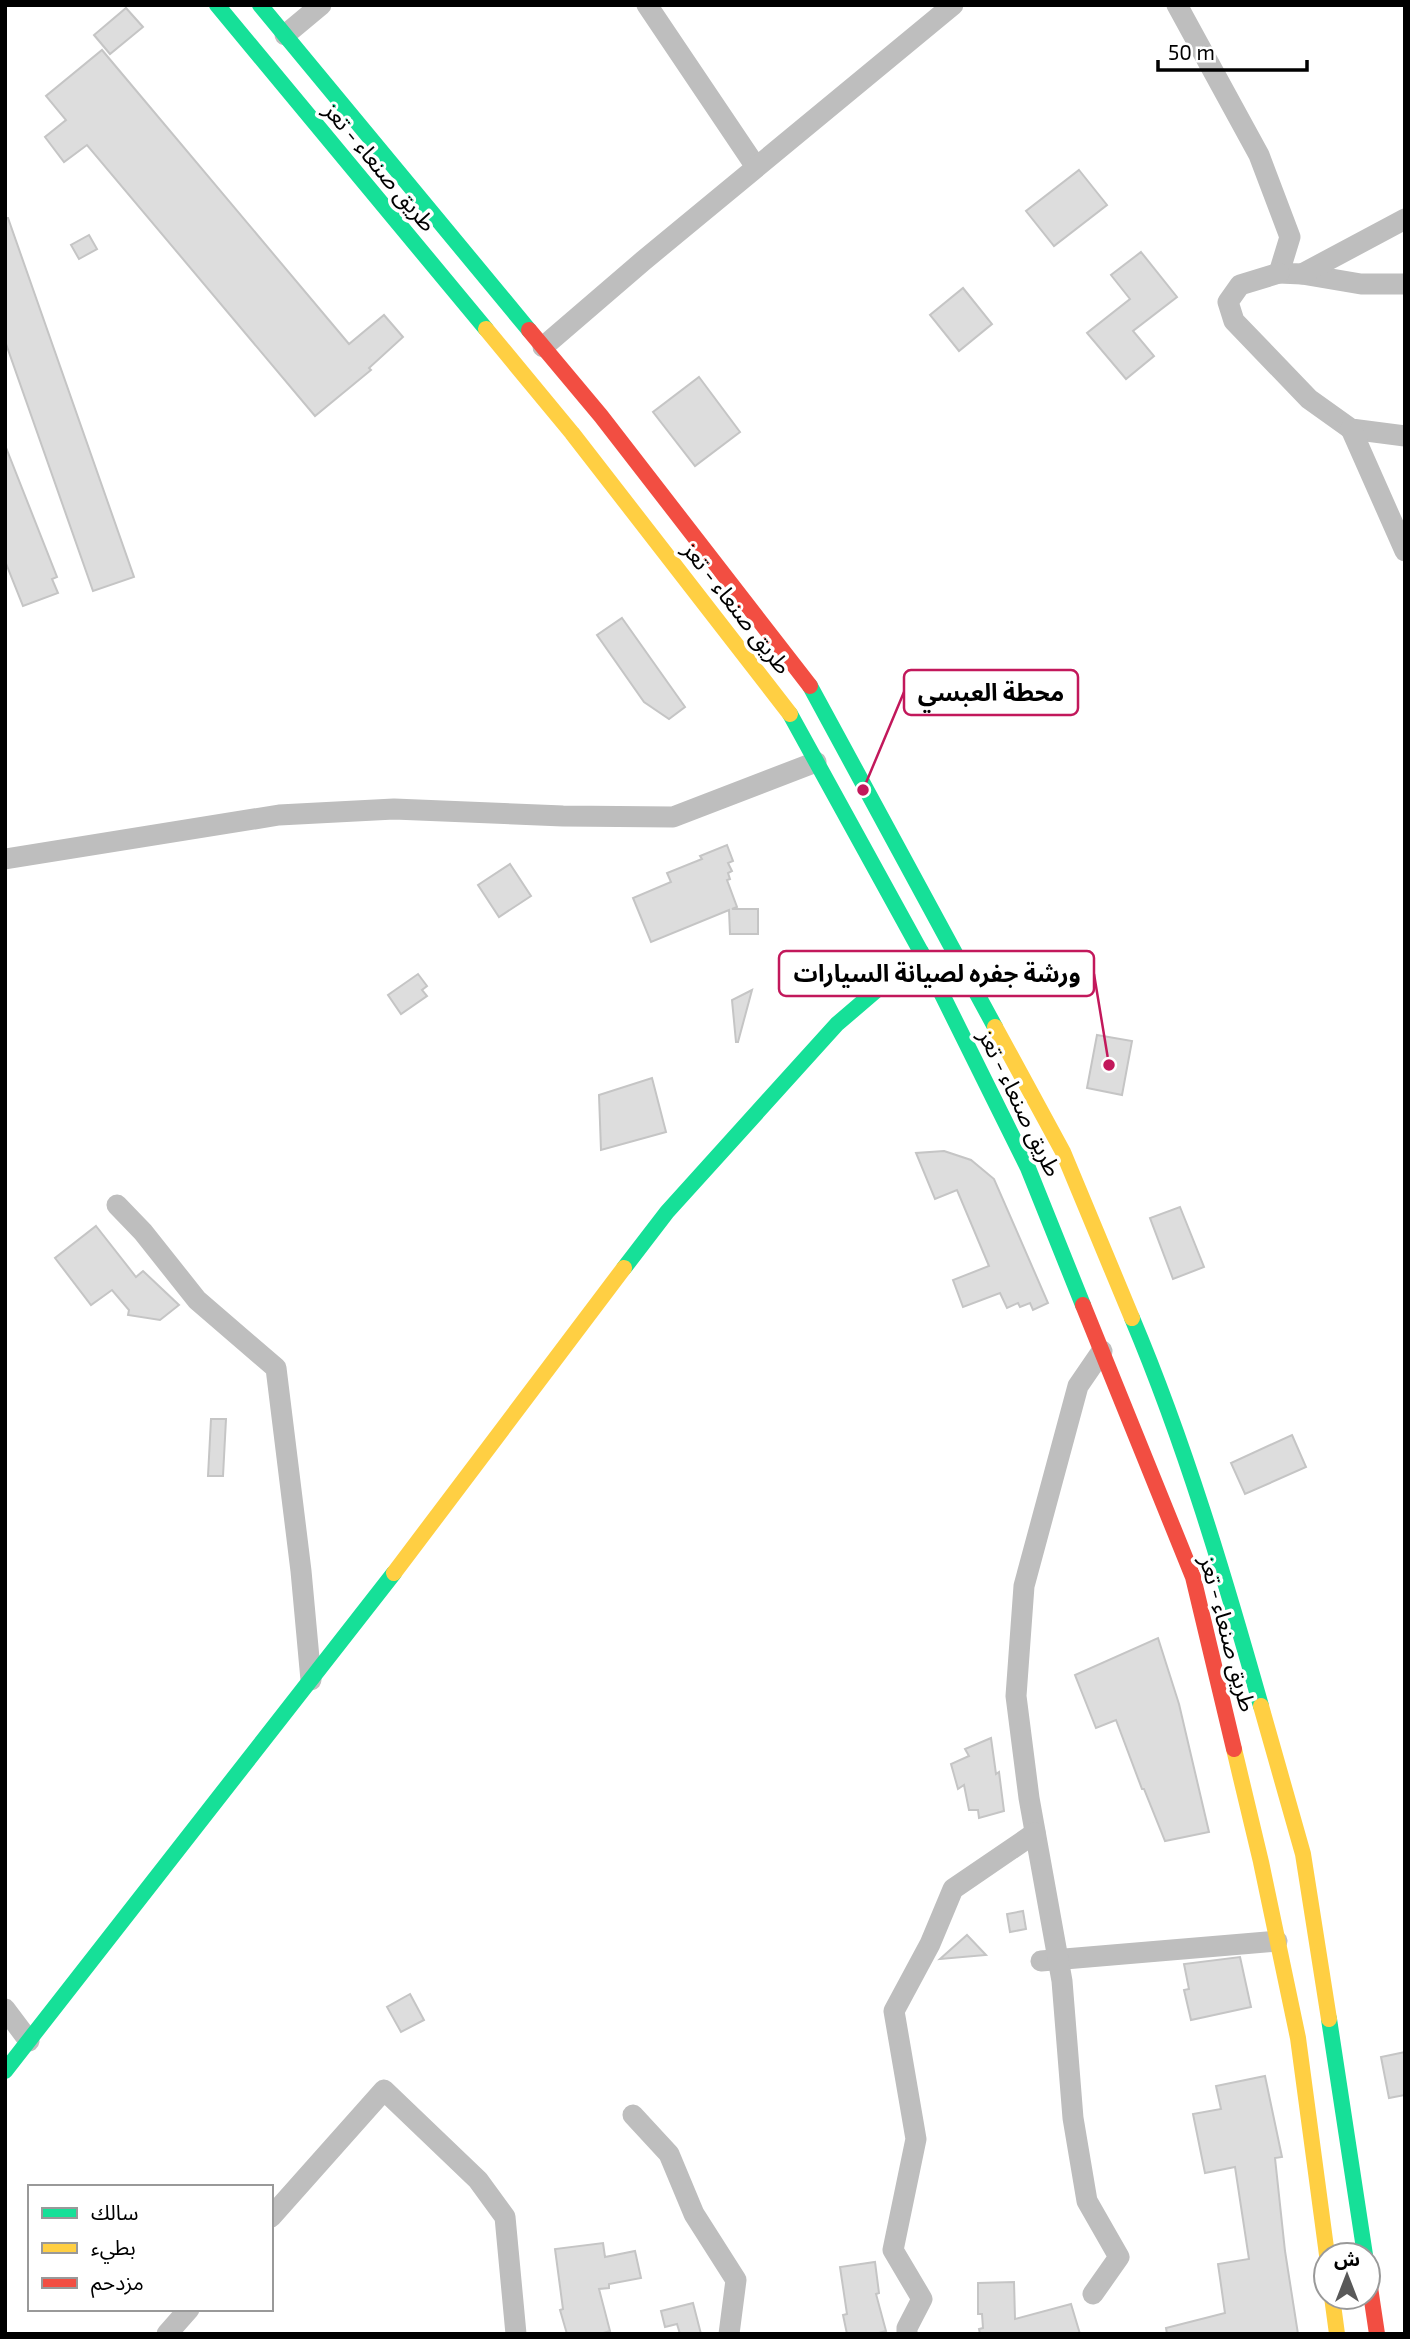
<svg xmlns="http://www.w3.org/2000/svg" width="1410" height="2339" font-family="'Exo 2','Noto Sans Arabic',sans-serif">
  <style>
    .building { fill: #ddd; stroke: #c5c5c5; stroke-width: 2 }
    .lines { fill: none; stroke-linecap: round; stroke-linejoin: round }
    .street { stroke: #bebebe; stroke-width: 21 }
    .fast { stroke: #16e098; stroke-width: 16 }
    .slow { stroke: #ffcf43; stroke-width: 16 }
    .jam { stroke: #f24e42; stroke-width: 16 }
    .labels { text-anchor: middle; stroke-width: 7; stroke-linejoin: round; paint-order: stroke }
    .street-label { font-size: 23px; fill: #000; stroke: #fff }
    .leader { fill: none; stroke: #c2185b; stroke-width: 2.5 }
    .callout-dot { fill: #c2185b; stroke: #fff; stroke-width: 2.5 }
    .callout { fill: #fff; stroke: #c2185b; stroke-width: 2.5 }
    .callout-label { font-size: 24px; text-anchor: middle; font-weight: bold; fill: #000 }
  </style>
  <rect width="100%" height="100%" fill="#fff"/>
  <!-- building -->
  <g class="building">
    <path d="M126,8L143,27L110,54L94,35Z"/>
    <path d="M102,50L349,344L384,315L403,337L369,368L371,370L315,416L87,145L64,162L45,137L66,120L46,96Z"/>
    <path d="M1079,170L1107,205L1054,246L1026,211Z"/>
    <path d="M5,218H8L134,577L93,591L5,341Z"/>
    <path d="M89,235L97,249L79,259L71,245Z"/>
    <path d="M1141,252L1177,297L1133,331L1154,356L1126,379L1087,333L1130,299L1111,275Z"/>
    <path d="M963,288L992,324L959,351L930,315Z"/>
    <path d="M699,377L740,432L695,466L653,412Z"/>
    <path d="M5,445L57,577L52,579L58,593L23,606L5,561Z"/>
    <path d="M622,618L685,707L669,719L644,702L597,635Z"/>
    <path d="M727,845L733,861L728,863L732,871L728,873L730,879L727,880L737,907L732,909H758V934H730L729,910L651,942L633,898L671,882L667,873L702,859L700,856Z"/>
    <path d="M510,864L531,896L499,917L478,885Z"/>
    <path d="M418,974L427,986L422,990L427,996L401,1014L388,995Z"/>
    <path d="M752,990L738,1042H736L732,1000Z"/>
    <path d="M1097,1035L1132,1041L1122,1095L1087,1088Z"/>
    <path d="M652,1078L666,1132L601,1150L599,1095Z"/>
    <path d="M944,1151L971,1160L994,1179L1048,1303L1033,1310L1030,1303L1020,1307L1018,1303L1007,1308L1000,1293L963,1307L953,1280L989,1266L957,1190L935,1199L916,1153Z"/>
    <path d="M1180,1207L1204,1267L1173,1279L1150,1218Z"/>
    <path d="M96,1226L136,1277L143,1271L179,1305L160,1320L128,1315L129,1310L112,1290L91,1305L55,1258Z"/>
    <path d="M211,1419H226L223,1476H208Z"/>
    <path d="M1292,1435L1306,1467L1245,1494L1231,1463Z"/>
    <path d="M1158,1638L1179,1704L1209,1832L1165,1841L1144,1789H1142L1116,1720L1096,1728L1075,1675Z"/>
    <path d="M991,1738L996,1774L999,1772L1004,1811L979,1818L978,1810H969L964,1785L958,1789L951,1764L969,1756L965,1749Z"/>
    <path d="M1023,1911L1026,1929L1010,1932L1007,1914Z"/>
    <path d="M967,1935L986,1955L940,1959Z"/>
    <path d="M1240,1957L1251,2007L1191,2020L1184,1990L1189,1989L1184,1964Z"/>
    <path d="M410,1994L424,2020L401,2032L387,2007Z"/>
    <path d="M1405,2052V2095L1389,2098L1381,2057Z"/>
    <path d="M1265,2076L1282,2157L1275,2158L1285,2251L1298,2334H1167L1166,2328L1225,2313L1218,2264L1249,2259L1235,2167L1205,2173L1193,2114L1221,2109L1216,2086Z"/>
    <path d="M603,2243L605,2257L635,2251L641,2278L609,2284V2288L599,2289L610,2331L600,2334H567L560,2310L563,2309L555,2249Z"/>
    <path d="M875,2262L879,2293L876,2294L886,2331L875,2334H847L843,2315L847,2314L840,2267Z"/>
    <path d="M1014,2282L1015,2319L1071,2304L1080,2334H980L979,2329L983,2328L982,2314H978V2283Z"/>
    <path d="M693,2303L701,2334H680L677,2324L665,2327L661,2311Z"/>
  </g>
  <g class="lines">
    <!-- street -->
    <g class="street">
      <path d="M647,5L756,167"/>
      <path d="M1177,5L1259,155L1290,237L1279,273L1302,274L1361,284H1405"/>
      <path d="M285,35L321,5"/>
      <path d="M1279,273L1240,285L1228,302L1234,321L1309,399L1351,429L1405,436"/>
      <path d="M1302,274L1405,219"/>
      <path d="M543,347L643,261L953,5"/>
      <path d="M1351,429L1405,551"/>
      <path d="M5,859L279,815L394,809L563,816L673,817L816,762"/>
      <path d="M117,1205L143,1232L197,1300L276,1368L301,1571L311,1680"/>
      <path d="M1041,1961L1277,1941"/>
      <path d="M5,2009L29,2041"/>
      <path d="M633,2115L669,2154L694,2214L736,2280L729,2334"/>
      <path d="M271,2217L384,2090L478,2180L505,2217L516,2334"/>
      <path d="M1093,2294L1119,2257L1087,2201L1073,2118L1062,1981L1029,1798L1016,1696L1024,1586L1078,1386L1102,1351"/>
      <path d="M167,2334L189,2309"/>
      <path d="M907,2334V2328L922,2299L893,2250L916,2139L894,2011L930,1944L953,1889L1035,1833"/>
    </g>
    <!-- fast -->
    <g class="fast">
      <path d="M217,5L486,329"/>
      <path d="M260,5L529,330"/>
      <path d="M810,686L995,1027"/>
      <path d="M790,714L921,952L1028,1168L1083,1305"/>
      <path d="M624,1268L667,1212L837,1024L921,952"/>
      <path d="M1132,1318C1185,1444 1224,1575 1261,1706"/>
      <path d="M1329,2019L1365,2255"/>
      <path d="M5,2071L394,1573"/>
    </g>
    <!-- slow -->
    <g class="slow">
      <path d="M486,329L572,433L790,714"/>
      <path d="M995,1027L1063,1152L1132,1318"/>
      <path d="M394,1573L624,1268"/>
      <path d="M1261,1706L1303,1854L1329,2019"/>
      <path d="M1234,1749L1261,1862L1298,2038L1327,2255"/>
      <path d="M1332,2297L1337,2334"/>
    </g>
    <!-- jam -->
    <g class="jam">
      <path d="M529,330L601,416L810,686"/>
      <path d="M1083,1305L1193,1577L1234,1749"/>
      <path d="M1368,2274L1377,2334"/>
    </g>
  </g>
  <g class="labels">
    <!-- street labels -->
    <g class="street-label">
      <text transform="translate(380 167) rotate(50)" y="8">طريق صنعاء - تعز</text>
      <text transform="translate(737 608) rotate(52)" y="8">طريق صنعاء - تعز</text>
      <text transform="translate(1020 1103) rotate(64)" y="8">طريق صنعاء - تعز</text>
      <text transform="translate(1228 1634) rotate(75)" y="8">طريق صنعاء - تعز</text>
    </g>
  </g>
  <!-- callouts -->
  <path class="leader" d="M863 790L904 692M1109 1065L1094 974"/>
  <g class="callout-dot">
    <circle cx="863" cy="790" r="7"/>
    <circle cx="1109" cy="1065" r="7"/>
  </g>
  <g class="callout">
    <rect x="904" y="670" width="174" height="45" rx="7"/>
    <rect x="779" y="951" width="315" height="45" rx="7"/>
  </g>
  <g class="callout-label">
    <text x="991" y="701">محطة العبسي</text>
    <text x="937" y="982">ورشة جفره لصيانة السيارات</text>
  </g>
  <!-- border -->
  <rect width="1410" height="2339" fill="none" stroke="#000000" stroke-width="14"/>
  <!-- legend -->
  <rect x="28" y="2185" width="245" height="126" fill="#ffffff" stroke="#999999" stroke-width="2"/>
  <rect x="42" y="2208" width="35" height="10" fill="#16e098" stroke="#999999" stroke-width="2"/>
  <text x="91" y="2220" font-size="21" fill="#000000">سالك</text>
  <rect x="42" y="2243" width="35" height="10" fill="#ffcf43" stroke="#999999" stroke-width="2"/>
  <text x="91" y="2255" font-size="21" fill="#000000">بطيء</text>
  <rect x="42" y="2278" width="35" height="10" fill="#f24e42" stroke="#999999" stroke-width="2"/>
  <text x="91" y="2290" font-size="21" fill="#000000">مزدحم</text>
  <!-- north arrow -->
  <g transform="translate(1347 2276)"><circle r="33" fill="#ffffff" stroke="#999999" stroke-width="2"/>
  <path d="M0-5L12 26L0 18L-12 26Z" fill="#595959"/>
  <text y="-10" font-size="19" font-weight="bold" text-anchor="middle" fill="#000000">ش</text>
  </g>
  <!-- scale -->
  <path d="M1158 60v10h149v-10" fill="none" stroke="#000000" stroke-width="3.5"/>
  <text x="1168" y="60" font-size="21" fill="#000000" stroke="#ffffff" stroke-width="5" paint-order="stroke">50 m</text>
</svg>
